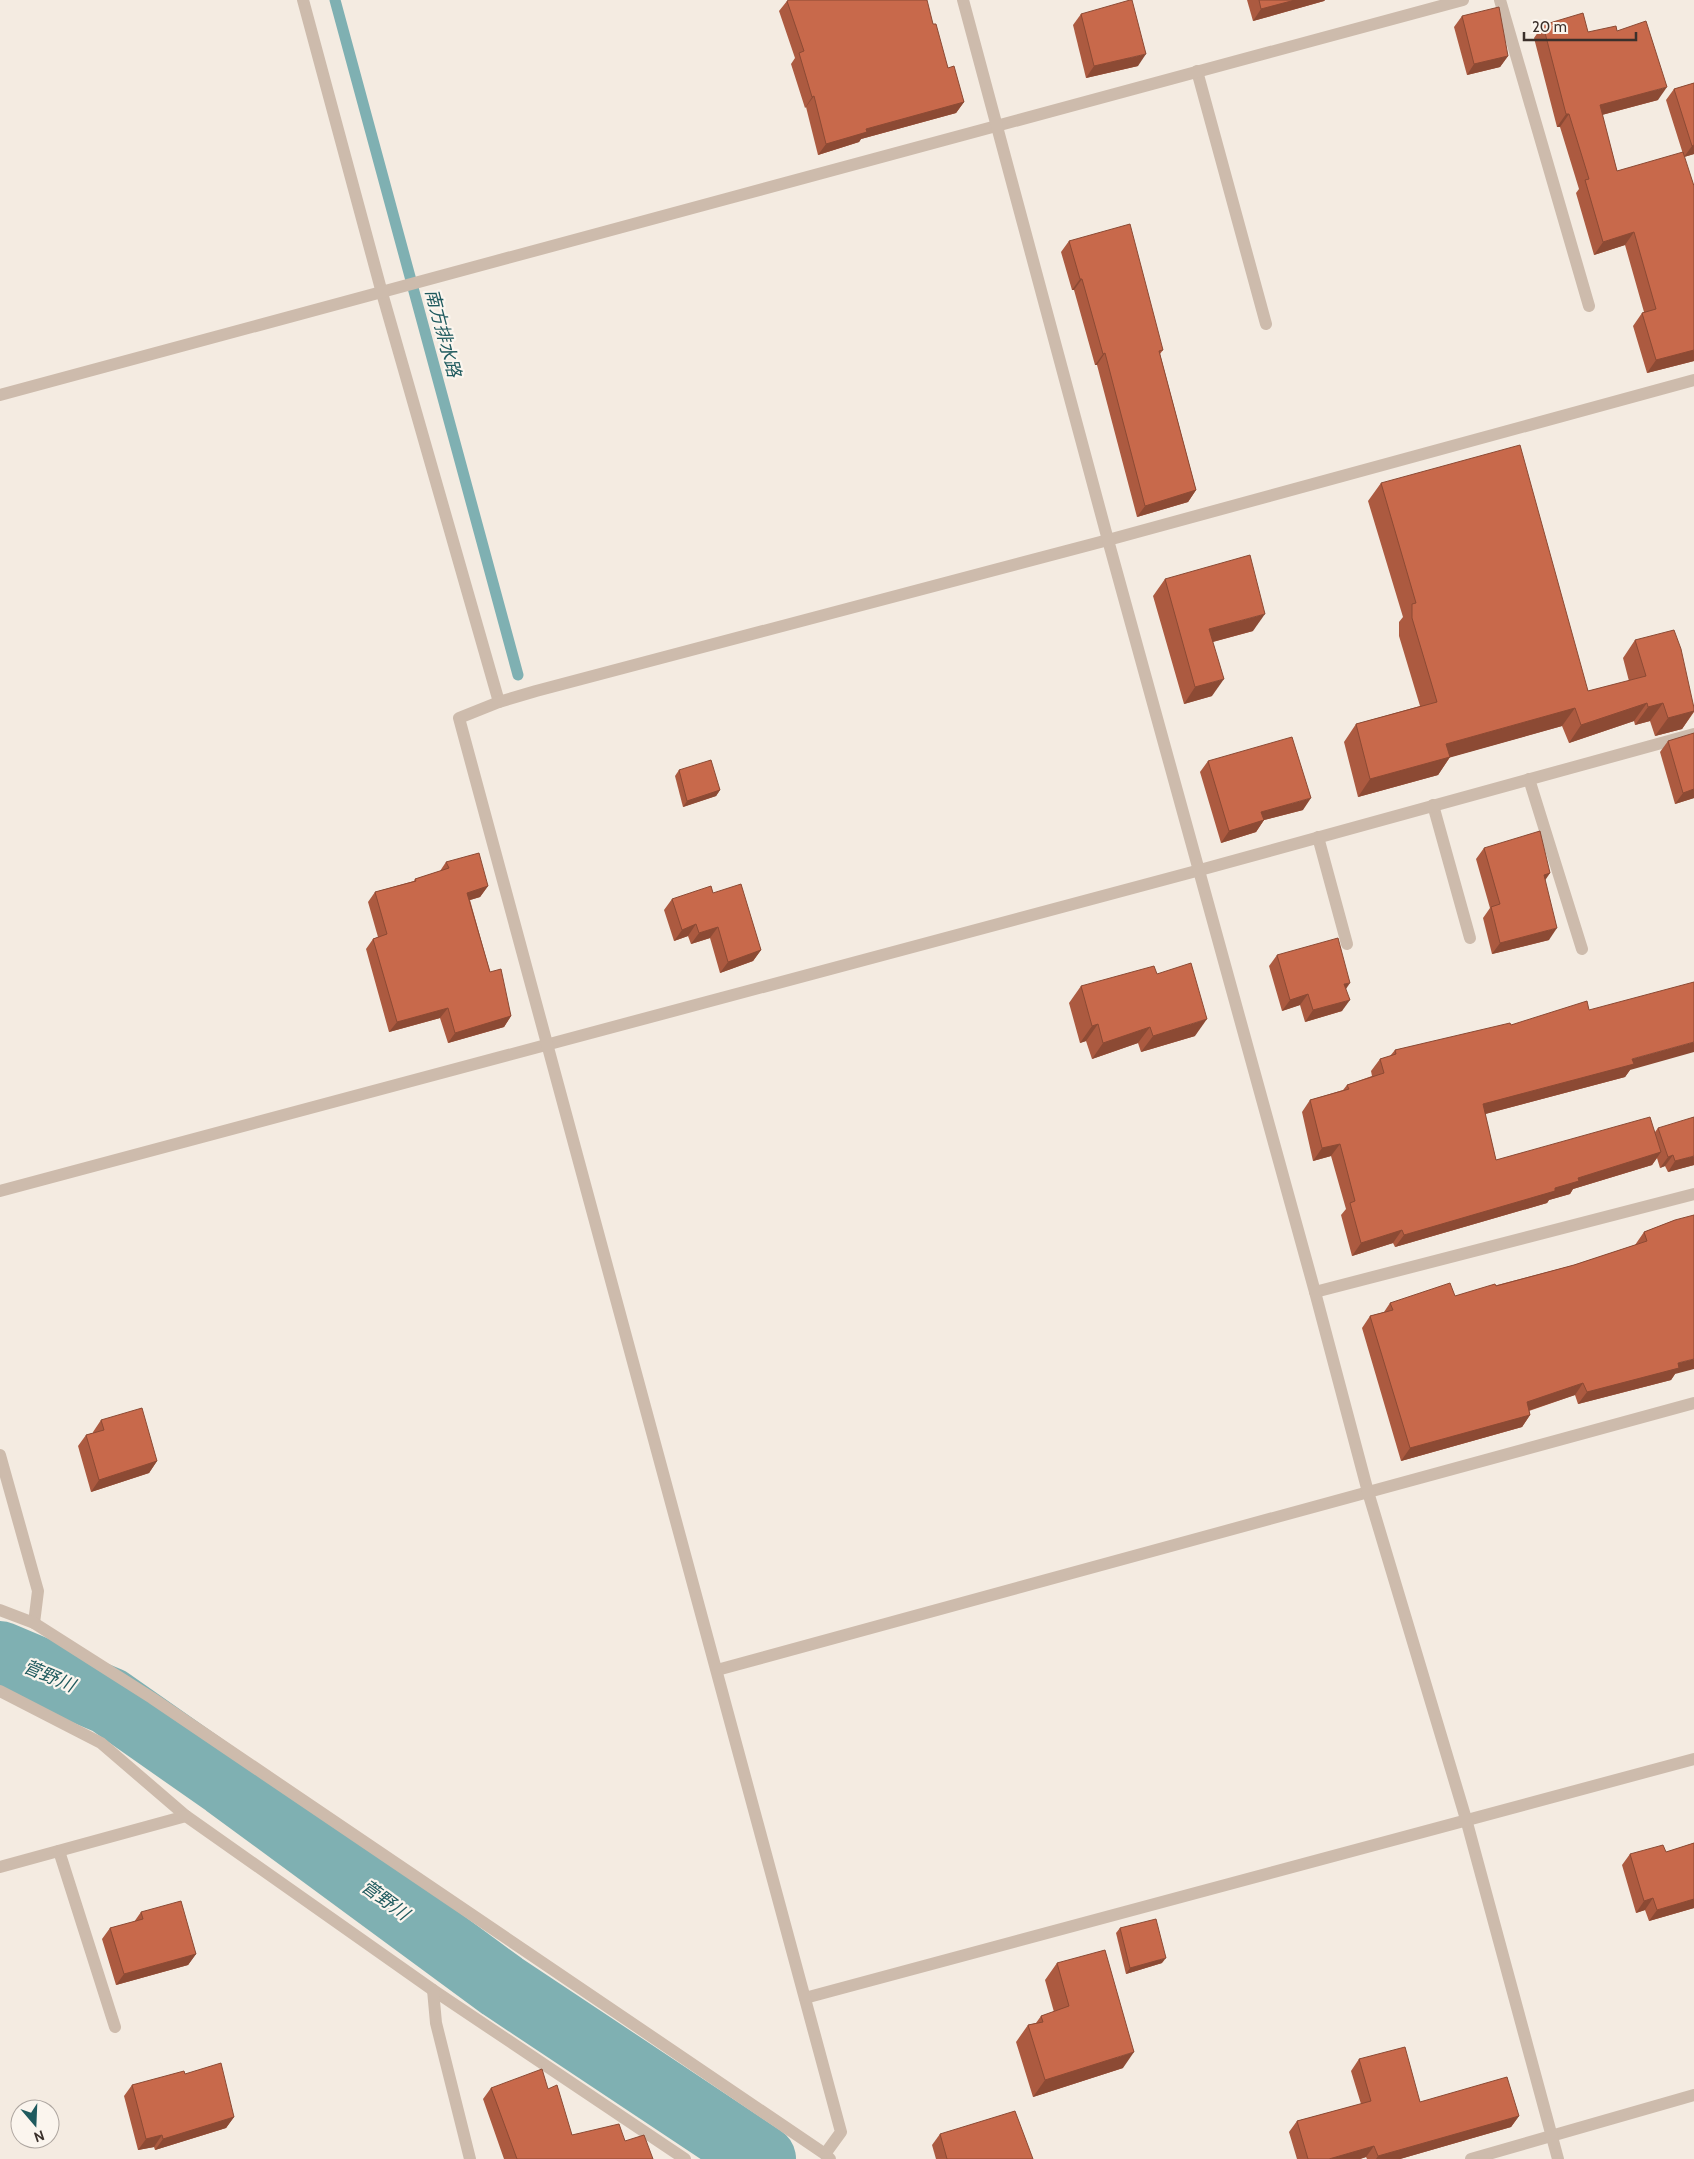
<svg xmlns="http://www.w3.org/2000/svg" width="1694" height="2159" font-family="Cabin,'Noto Sans JP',sans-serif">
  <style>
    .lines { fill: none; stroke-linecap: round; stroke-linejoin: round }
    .stream { stroke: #7fb0b2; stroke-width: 11 }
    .river { stroke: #7fb0b2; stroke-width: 68 }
    .minor { stroke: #cdbbac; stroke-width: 12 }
    .tertiary { stroke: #cdbbac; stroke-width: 12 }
    .wall { fill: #ac5a40 }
    .shaded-wall { fill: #8c4a34 }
    .building { fill: #c8694b; stroke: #8c4a34 }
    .labels { text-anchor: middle; stroke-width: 4.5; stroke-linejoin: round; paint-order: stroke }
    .water-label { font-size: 18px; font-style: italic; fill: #1f5a5e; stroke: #fbf5ee }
  </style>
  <rect width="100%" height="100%" fill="#f4ebe1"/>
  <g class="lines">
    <!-- stream -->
    <path class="stream" d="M335,0L518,675"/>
    <!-- river -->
    <path class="river" d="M0,1655L109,1701L226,1783L502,1986L762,2159"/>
    <!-- minor -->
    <g class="minor">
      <path d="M303,0L382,293L499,702"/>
      <path d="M1500,0L1589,306"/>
      <path d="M1197,71L1266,324"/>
      <path d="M0,395C488,265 975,130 1463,0"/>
      <path d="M1529,779L1582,949"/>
      <path d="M1433,805L1470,938"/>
      <path d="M1318,837L1347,944"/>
      <path d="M0,1191L1200,870L1694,734"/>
      <path d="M1315,1292L1694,1194"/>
      <path d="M0,1455L38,1591L34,1623"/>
      <path d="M0,1610L34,1623L152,1698L825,2154"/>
      <path d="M717,1670L1694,1403"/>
      <path d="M0,1691L101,1743L186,1816L433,1990L685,2159"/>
      <path d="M59,1851L115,2027"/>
      <path d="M0,1867L186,1816"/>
      <path d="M433,1990L436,2023L470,2159"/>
      <path d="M805,1998L1694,1759"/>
      <path d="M830,2159L825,2154L841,2132L459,718L499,702L536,691L1108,540L1694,380"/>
      <path d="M1471,2159L1694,2095"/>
    </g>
    <!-- tertiary -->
    <path class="tertiary" d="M963,0L1108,540L1315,1292L1368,1492L1466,1819L1558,2159"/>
  </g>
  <!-- wall -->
  <g class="wall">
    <path d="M1247,0H1325L1324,1L1253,21Z"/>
    <path d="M787,1L933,24L948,68L964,102L956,113L861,139L859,142L818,155L806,107L805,108L791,64L795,58L779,11Z"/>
    <path d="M1081,14L1138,66L1086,78L1073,25Z"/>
    <path d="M1462,16L1508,56L1500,67L1467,75L1454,27Z"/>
    <path d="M1543,25L1588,32L1617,31L1658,100L1602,115L1617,171L1683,154L1666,100L1674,89L1694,83V154L1684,157L1694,361L1647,373L1633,326L1642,313L1644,312L1625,245L1594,255L1576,193L1579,189L1560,127H1557L1534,38Z"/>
    <path d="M1069,241L1163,350L1160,354L1196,490L1188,502L1137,517L1097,365H1095L1074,290H1072L1061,252Z"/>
    <path d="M1381,483L1588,691L1629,681L1623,658L1635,640L1694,708V712L1682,729L1655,736L1650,721L1635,725L1634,721L1569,743L1562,726L1450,757L1438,775L1358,797L1344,742L1356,724L1420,706L1399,636V622L1403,617L1368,501Z"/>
    <path d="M1165,579L1253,631L1213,642L1212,696L1184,704L1153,596Z"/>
    <path d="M1694,735V798L1675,804L1660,752L1668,741Z"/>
    <path d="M1208,761L1303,810L1264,820L1256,832L1221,843L1200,772Z"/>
    <path d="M679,770L720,790L716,796L683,807L675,776Z"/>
    <path d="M1484,848L1550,873L1545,879L1549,940L1492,954L1483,918L1490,908L1476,859Z"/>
    <path d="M446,862L488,886L480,897L470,900L490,972L511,1016L504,1027L448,1043L440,1018L389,1032L366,949L373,939L378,937L368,902L375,892L414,881L415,879L440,871Z"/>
    <path d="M672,899L761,950L753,961L720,973L710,938L691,944L688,936L674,941L664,910Z"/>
    <path d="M1277,955L1346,989L1342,1011L1305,1022L1300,1005L1282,1011L1269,966Z"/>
    <path d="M1157,974L1195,1036L1141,1052L1138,1043L1092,1059L1086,1041L1080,1043L1069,1003L1081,986Z"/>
    <path d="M1589,1010L1630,1070L1625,1077L1485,1114L1496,1160L1655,1132L1658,1128L1694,1165L1668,1172L1665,1166L1660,1168L1657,1158L1652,1165L1573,1189L1570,1194L1549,1200L1547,1203L1395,1247L1393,1243L1352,1256L1341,1215L1346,1209L1331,1156L1313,1161L1302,1112L1310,1100L1343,1090L1347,1085L1372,1076L1371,1071L1380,1059L1390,1056L1395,1050L1511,1025Z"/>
    <path d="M1675,1220V1374L1671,1380L1578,1404L1575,1395L1529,1411L1530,1415L1522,1427L1401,1461L1362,1328L1370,1316L1384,1312L1390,1303L1455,1296L1574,1265L1635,1245L1644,1232Z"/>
    <path d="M101,1420L157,1461L149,1473L91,1492L78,1446L86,1435L93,1433V1432Z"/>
    <path d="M1694,1843V1908L1649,1921L1645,1910L1636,1913L1622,1865L1630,1854L1666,1852Z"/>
    <path d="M141,1912L196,1954L188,1965L116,1985L102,1939L110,1928L134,1922Z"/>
    <path d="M1120,1928L1162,1963L1126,1974L1116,1933Z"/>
    <path d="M1057,1963L1123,2068L1033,2097L1016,2042L1028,2025L1036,2023L1041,2016L1054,2012L1045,1980Z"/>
    <path d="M1359,2059L1420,2102L1519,2116L1511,2127L1400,2159H1367L1366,2157L1360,2159H1297L1289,2132L1297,2121L1361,2104L1351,2071Z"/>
    <path d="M185,2074L234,2117L226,2128L155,2150L154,2147L138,2150L124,2096L132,2085Z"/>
    <path d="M491,2088L548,2089L572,2135L625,2141L653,2159H504L483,2099Z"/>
    <path d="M940,2134L1033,2159H936L932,2145Z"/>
  </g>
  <!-- shaded-wall -->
  <g class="shaded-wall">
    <path d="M1295,0H1325L1324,1L1253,21L1261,9Z"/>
    <path d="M1146,54L1138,66L1086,78L1094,66Z"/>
    <path d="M1508,56L1500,67L1467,75L1474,64Z"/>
    <path d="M1667,87L1658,100L1590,118L1600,105Z"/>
    <path d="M814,96L806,107L805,108L812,97Z"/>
    <path d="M964,102L956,113L861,139L859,142L818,155L826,144L866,129Z"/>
    <path d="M1566,114H1569L1560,127H1557Z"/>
    <path d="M1694,145V154L1684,157L1692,146Z"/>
    <path d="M1634,232L1625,245L1594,255L1603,242Z"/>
    <path d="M1080,279H1082L1074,290H1072Z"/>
    <path d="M1694,350V361L1647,373L1656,360Z"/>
    <path d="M1105,353L1097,365H1095L1103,354Z"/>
    <path d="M1196,490L1188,502L1137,517L1145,506Z"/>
    <path d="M1265,614L1253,631L1197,646L1209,629Z"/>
    <path d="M1224,679L1212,696L1184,704L1195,687Z"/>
    <path d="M1647,703L1634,721L1569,743L1581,725Z"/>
    <path d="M1663,703L1650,721L1635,725L1648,707Z"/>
    <path d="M1575,708L1562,726L1434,762L1446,744Z"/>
    <path d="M1694,711L1682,729L1655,736L1668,718Z"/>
    <path d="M1450,757L1438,775L1358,797L1370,779Z"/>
    <path d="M1694,789V798L1675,804L1683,793Z"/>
    <path d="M720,790L716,796L683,807L687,801Z"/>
    <path d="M1311,798L1303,810L1264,820L1256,832L1221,843L1229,831L1261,812Z"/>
    <path d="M1550,873L1542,885L1544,875Z"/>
    <path d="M488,886L480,897L460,903L467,893Z"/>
    <path d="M696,924L688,936L674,941L682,930Z"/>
    <path d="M718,927L710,938L691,944L699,933Z"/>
    <path d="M1557,928L1549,940L1492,954L1500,943Z"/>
    <path d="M761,950L753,961L720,973L728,962Z"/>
    <path d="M1350,983L1342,995L1344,984Z"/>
    <path d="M1308,994L1300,1005L1282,1011L1290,1000Z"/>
    <path d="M1350,1000L1342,1011L1305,1022L1313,1010Z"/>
    <path d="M448,1008L440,1018L389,1032L397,1022Z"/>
    <path d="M511,1016L504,1027L448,1043L455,1033Z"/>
    <path d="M1207,1019L1195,1036L1141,1052L1153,1036Z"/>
    <path d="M1098,1024L1086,1041L1080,1043L1092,1026Z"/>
    <path d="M1150,1027L1138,1043L1092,1059L1103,1043Z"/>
    <path d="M1694,1042V1052L1630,1070L1625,1077L1474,1117L1483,1104L1632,1059Z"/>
    <path d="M1340,1144L1331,1156L1313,1161L1322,1148Z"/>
    <path d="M1661,1152L1652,1165L1573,1189L1570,1194L1549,1200L1547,1203L1395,1247L1404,1235L1555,1188L1578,1178Z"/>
    <path d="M1673,1155L1665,1166L1660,1168L1668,1157Z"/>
    <path d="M1694,1156V1165L1668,1172L1675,1161Z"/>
    <path d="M1402,1230L1393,1243L1352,1256L1361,1243Z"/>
    <path d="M1694,1359V1369L1675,1374L1671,1380L1578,1404L1587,1392L1678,1363Z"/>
    <path d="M1583,1383L1575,1395L1518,1414L1527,1402Z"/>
    <path d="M1530,1415L1522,1427L1401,1461L1410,1448Z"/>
    <path d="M157,1461L149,1473L91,1492L99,1480Z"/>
    <path d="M1653,1898L1645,1910L1636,1913L1644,1901Z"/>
    <path d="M1694,1899V1908L1649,1921L1657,1910Z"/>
    <path d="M196,1954L188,1965L116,1985L124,1974Z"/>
    <path d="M1166,1958L1162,1963L1126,1974L1130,1968Z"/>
    <path d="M1134,2052L1123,2068L1033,2097L1045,2080Z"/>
    <path d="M1519,2116L1511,2127L1400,2159H1376L1378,2156Z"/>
    <path d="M234,2117L226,2128L155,2150L163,2139Z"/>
    <path d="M162,2135L154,2147L138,2150L146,2139Z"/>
    <path d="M1374,2146L1366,2157L1360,2159H1329Z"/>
  </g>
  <!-- building -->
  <g class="building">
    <path d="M789,0H927L933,24H936L948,68L954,66L964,102L866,129L867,132L826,144L814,96L812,97L799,53L804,51L787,1Z"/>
    <path d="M1130,0H1132L1146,54L1094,66L1081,14Z"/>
    <path d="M1259,0H1295L1261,9Z"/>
    <path d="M1499,7L1508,56L1474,64L1462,16Z"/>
    <path d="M1583,13L1588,32L1616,26L1617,31L1646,21L1667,87L1600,105L1617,171L1683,152L1694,186V350L1656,360L1642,313L1656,309L1634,232L1603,242L1585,180L1589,179L1569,114H1566L1543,25Z"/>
    <path d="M1694,83V145L1692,146L1674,89Z"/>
    <path d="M1130,224L1163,350L1159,351L1196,490L1145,506L1105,353L1103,354L1082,279H1080L1069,241Z"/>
    <path d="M1520,445L1588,691L1646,676L1635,640L1674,630L1681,649L1694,708V711L1668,718L1663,703L1648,707L1647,703L1581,725L1575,708L1446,744L1450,757L1370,779L1356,724L1437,702L1412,618V604L1416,603L1381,483Z"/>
    <path d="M1250,555L1265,614L1209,629L1224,679L1195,687L1165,579Z"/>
    <path d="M1694,733V789L1683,793L1668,741Z"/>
    <path d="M1292,737L1311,798L1261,812L1264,820L1229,831L1208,761Z"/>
    <path d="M711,760L720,790L687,801L679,770Z"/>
    <path d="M1540,831L1550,873L1544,875L1557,928L1500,943L1491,907L1500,904L1484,848Z"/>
    <path d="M479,853L488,886L467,893L490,972L501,969L511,1016L455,1033L448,1008L397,1022L373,939L387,934L375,892L416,881L415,879L449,868L446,862Z"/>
    <path d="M741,884L761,950L728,962L718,927L699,933L696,924L682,930L672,899L711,886L713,893Z"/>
    <path d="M1338,938L1350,983L1344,984L1350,1000L1313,1010L1308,994L1290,1000L1277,955Z"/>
    <path d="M1191,963L1207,1019L1153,1036L1150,1027L1103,1043L1098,1024L1092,1026L1081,986L1154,966L1157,974Z"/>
    <path d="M1694,982V1042L1632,1059L1634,1064L1483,1104L1496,1160L1650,1117L1661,1152L1578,1178L1579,1181L1555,1188V1191L1404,1235L1402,1230L1361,1243L1350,1203L1355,1201L1340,1144L1322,1148L1310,1100L1349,1089L1347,1085L1384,1073L1380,1059L1396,1054L1395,1050L1510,1023L1511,1025L1587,1001L1589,1010Z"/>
    <path d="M1694,1117V1156L1675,1161L1673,1155L1668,1157L1658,1128Z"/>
    <path d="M1694,1215V1359L1678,1363L1679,1368L1587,1392L1583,1383L1527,1402L1530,1415L1410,1448L1370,1316L1393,1310L1390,1303L1450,1283L1455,1296L1495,1284L1496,1286L1574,1265L1647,1241L1644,1232L1675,1220Z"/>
    <path d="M142,1408L157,1461L99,1480L86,1435L104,1430L101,1420Z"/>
    <path d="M1694,1843V1899L1657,1910L1653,1898L1644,1901L1630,1854L1663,1845L1666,1852Z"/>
    <path d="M181,1901L196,1954L124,1974L110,1928L143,1919L141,1912Z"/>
    <path d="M1156,1919L1166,1958L1130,1968L1120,1928Z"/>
    <path d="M1105,1950L1134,2052L1045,2080L1028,2025L1043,2022L1041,2016L1069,2006L1057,1963Z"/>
    <path d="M1405,2047L1420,2102L1507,2077L1519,2116L1378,2156L1374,2146L1329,2159H1308L1297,2121L1371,2101L1359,2059Z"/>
    <path d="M221,2063L234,2117L163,2139L162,2135L146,2139L132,2085L184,2071L185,2074Z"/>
    <path d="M542,2069L548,2089L557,2085L572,2135L619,2124L625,2141L644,2135L653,2159H517L491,2088Z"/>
    <path d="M1015,2111L1033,2159H947L940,2134Z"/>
  </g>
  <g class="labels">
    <!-- water labels -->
    <g class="water-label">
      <text transform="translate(443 333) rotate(75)" y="6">南方排水路</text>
      <text transform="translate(49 1676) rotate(23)" y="6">菅野川</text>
      <text transform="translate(385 1900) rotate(36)" y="6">菅野川</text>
    </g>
  </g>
  <!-- north arrow -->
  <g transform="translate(35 2124) rotate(161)"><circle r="24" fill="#fbf5ee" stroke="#aea6a0"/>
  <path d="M0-4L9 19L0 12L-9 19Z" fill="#1f5a5e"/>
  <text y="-8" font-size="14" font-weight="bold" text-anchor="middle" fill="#3b302b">N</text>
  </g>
  <!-- scale -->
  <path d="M1524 32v8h112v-8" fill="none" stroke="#3b302b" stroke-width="2.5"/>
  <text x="1532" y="32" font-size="15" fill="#3b302b" stroke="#fbf5ee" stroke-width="4" paint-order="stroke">20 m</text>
</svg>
